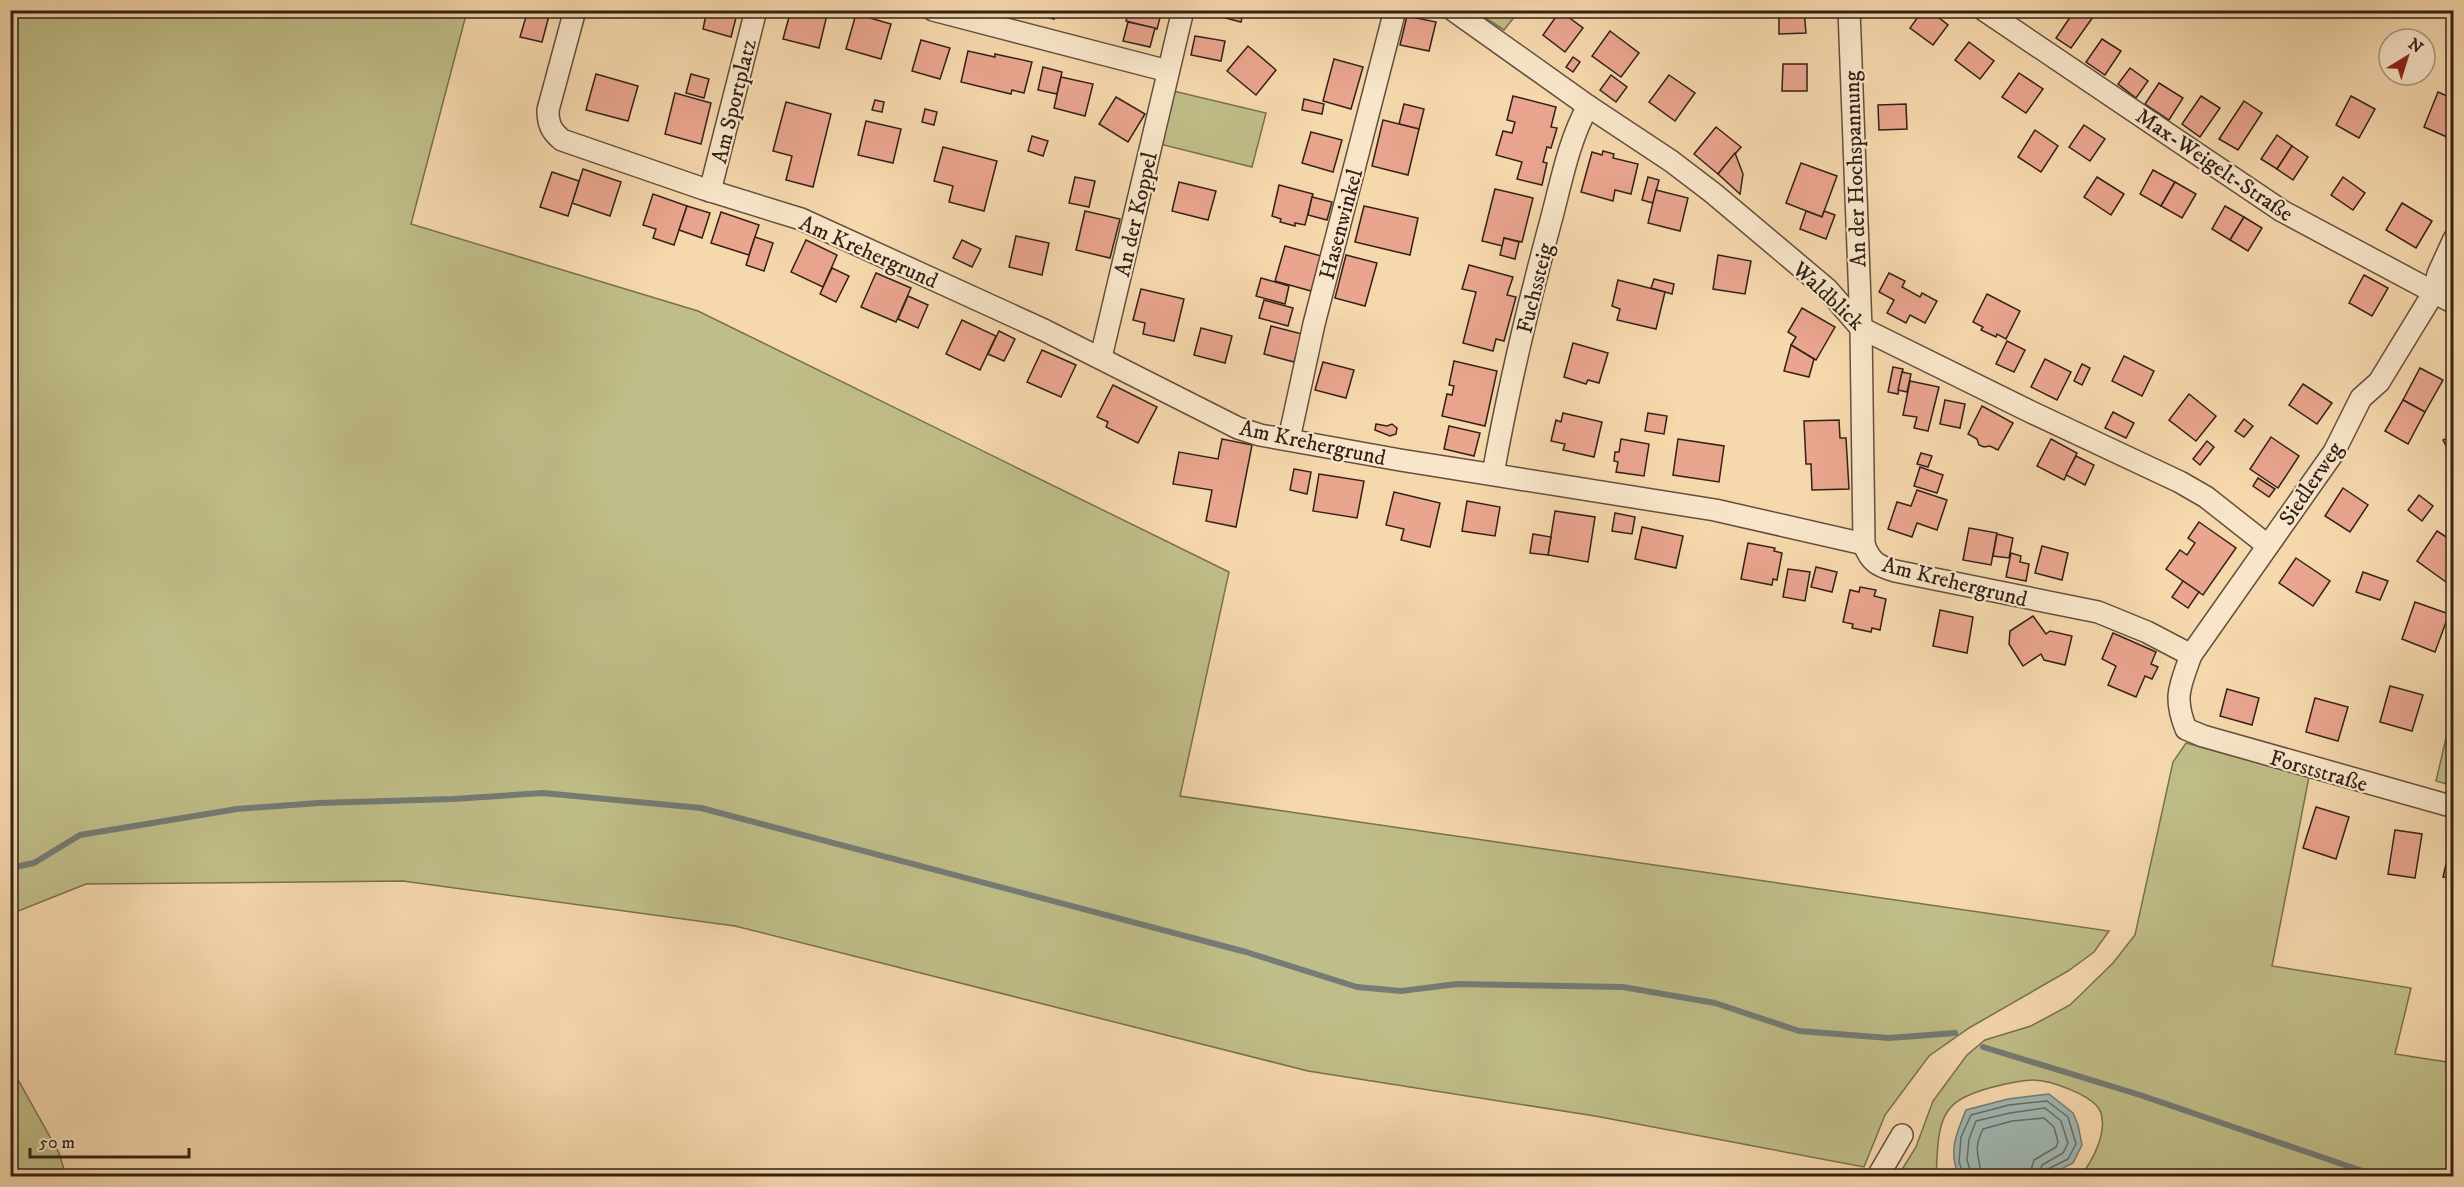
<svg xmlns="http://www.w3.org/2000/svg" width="2464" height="1187" font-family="'IM FELL DW Pica',serif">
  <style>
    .green { fill: #c0be88; stroke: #7a7050; stroke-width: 1.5 }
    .water { fill: #a0b8b4; stroke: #747c76; stroke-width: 1.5 }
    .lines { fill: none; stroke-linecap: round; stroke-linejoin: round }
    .shore { stroke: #6a6c66; stroke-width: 1.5 }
    .stream { stroke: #747c76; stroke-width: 6 }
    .building { fill: #eaa58f; stroke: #332118; stroke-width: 1.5 }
    .street-casing { stroke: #644f3d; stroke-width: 24 }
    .street { stroke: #f9e6ca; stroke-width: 21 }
    .labels { text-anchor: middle; stroke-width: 4.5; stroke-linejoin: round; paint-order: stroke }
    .street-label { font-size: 22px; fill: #332118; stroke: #f9e6ca }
  </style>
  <rect width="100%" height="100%" fill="#f6d8ad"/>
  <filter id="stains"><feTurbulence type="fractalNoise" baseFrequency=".00333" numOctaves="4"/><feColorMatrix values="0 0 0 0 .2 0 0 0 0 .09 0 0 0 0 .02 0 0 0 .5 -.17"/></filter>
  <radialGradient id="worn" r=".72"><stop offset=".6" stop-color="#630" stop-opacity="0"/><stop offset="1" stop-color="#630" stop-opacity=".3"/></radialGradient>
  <!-- green -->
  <g class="green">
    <path d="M467,11L411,224L698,311L1229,572L1180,796L2109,931L2094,952L2068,971L1969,1028L1929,1056L1885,1115L1864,1167L1595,1116L1308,1071L735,926L403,881L86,884L11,914V11Z"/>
    <path d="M1475,11H1519L1504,30Z"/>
    <path d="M1165,89L1266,113L1252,167L1152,142Z"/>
    <path d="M2453,708V786L2436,781Z"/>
    <path d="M2186,743L2309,777L2272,966L2411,988L2395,1054L2453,1063V1176H2081C2093,1159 2107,1134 2101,1113C2096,1096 2050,1080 2033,1080C2013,1081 1966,1091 1952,1106C1935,1123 1938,1155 1936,1176H1898L1916,1147L1933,1101L1967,1055L1985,1040L2031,1026L2070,1005L2113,963L2135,935L2173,762Z"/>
    <path d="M11,1067L59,1153L66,1176H11Z"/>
  </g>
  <!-- water -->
  <path class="water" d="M2049,1094L2073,1113L2078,1125L2082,1145L2073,1163L2047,1176H1959C1948,1152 1956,1134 1966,1110L2008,1099Z"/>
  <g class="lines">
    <!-- shore -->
    <g class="shore">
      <path d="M1964,1176L1959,1162L1961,1137L1971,1115L2009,1105L2047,1101L2068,1117L2076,1144L2068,1159L2048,1169L2046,1176"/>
      <path d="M1972,1176L1967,1160L1969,1139L1976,1121L2010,1113L2045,1108L2061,1121L2068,1143L2063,1153L2042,1165L2038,1176"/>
      <path d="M1981,1176C1980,1155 1972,1152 1983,1129L2012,1121L2044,1118L2054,1127L2058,1142L2056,1147L2034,1160L2029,1176"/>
    </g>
    <!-- stream -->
    <g class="stream">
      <path d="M10,868L34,863L80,835L237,809L319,803L453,799L543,793L701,808L1246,952L1357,987L1401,991L1457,984L1623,987L1715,1003L1799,1031L1889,1038L1955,1033"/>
      <path d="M1983,1047L2140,1095L2377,1176"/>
    </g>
  </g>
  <!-- building -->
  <g class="building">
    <path d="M528,10L550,12L542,42L520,37Z"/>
    <path d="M707,10H738L731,37L703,29Z"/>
    <path d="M791,10H809L827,15L819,48L783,39Z"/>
    <path d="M1022,10H1056L1054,19Z"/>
    <path d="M1129,10H1162L1157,29L1126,21Z"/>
    <path d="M1210,10H1244L1241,22L1210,14Z"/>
    <path d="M1779,10H1804L1806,33L1779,34Z"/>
    <path d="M1923,10H1929L1948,25L1933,45L1910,28Z"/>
    <path d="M2075,10H2098L2071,48L2056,38Z"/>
    <path d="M1560,11L1583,28L1565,52L1543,35Z"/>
    <path d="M856,14L891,24L881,59L846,49Z"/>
    <path d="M1407,16L1436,22L1429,51L1400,45Z"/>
    <path d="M1128,22L1155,28L1150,47L1123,41Z"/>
    <path d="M1610,31L1639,53L1621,77L1592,56Z"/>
    <path d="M1195,36L1225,41L1221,61L1191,55Z"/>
    <path d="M2102,39L2121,51L2105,75L2086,62Z"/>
    <path d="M921,40L950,48L940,79L912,71Z"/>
    <path d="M1969,42L1994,61L1980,79L1955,60Z"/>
    <path d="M1248,46L1276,70L1256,95L1227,71Z"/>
    <path d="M968,51L995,57V54L1032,62L1024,93L1012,90L1011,94L961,82Z"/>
    <path d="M1573,57L1580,62L1573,72L1566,67Z"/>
    <path d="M1334,59L1363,67L1351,109L1323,101Z"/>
    <path d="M1783,64H1807V91H1782Z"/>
    <path d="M1043,67L1062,72L1057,94L1038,90Z"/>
    <path d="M2130,68L2148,81L2136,98L2118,84Z"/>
    <path d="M2019,73L2043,89L2026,113L2002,97Z"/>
    <path d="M596,74L638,86L628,121L586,110Z"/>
    <path d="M691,74L709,79L704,98L686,93Z"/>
    <path d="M1611,75L1627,87L1616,102L1600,90Z"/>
    <path d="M1669,75L1695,93L1675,121L1649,102Z"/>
    <path d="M1061,77L1093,84L1085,116L1054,108Z"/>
    <path d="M2159,83L2183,98L2169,120L2145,104Z"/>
    <path d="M2438,92L2454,99V140L2424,127Z"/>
    <path d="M675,93L711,103L701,144L665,134Z"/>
    <path d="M1513,96L1556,107L1551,127L1557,128L1551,148L1547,147L1543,162L1547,163L1542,185L1517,179L1522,162L1496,155L1503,131L1512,133L1515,122L1507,120Z"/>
    <path d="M2201,96L2220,108L2200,137L2182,124Z"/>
    <path d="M2351,96L2375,109L2359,138L2336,125Z"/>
    <path d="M1116,97L1145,114L1128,142L1099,124Z"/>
    <path d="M1304,99L1324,104L1322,114L1302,110Z"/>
    <path d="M875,100L884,102L882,112L872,110Z"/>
    <path d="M2244,101L2262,113L2238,150L2219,139Z"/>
    <path d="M786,102L831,114L813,187L786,180L792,156L773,151Z"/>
    <path d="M1404,104L1424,109L1419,129L1399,124Z"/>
    <path d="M1906,104L1907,129L1879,130L1878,105Z"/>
    <path d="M925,109L937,112L934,125L922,122Z"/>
    <path d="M1383,120L1419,129L1408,175L1372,166Z"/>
    <path d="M866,121L901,129L893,163L858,155Z"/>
    <path d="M2084,125L2105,139L2090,161L2069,147Z"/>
    <path d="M1716,127L1741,147L1718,174L1694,154Z"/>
    <path d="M2035,130L2058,146L2041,172L2018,157Z"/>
    <path d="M1311,132L1342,140L1333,172L1302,163Z"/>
    <path d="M2277,135L2292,146L2277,169L2261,159Z"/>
    <path d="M1032,136L1048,141L1043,156L1028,151Z"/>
    <path d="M2292,146L2308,157L2293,180L2277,169Z"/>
    <path d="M943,147L997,161L984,211L949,202L953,186L934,181Z"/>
    <path d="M1603,151L1614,154L1613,158L1638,164L1631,194L1615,190L1613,201L1581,192L1592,152L1602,155Z"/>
    <path d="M1735,153L1743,174L1740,194L1718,174Z"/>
    <path d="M1801,163L1837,176L1822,217L1786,203Z"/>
    <path d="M583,169L621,182L610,216L572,203Z"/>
    <path d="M2153,170L2175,182L2161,206L2140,194Z"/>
    <path d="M552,172L579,181L568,216L540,207Z"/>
    <path d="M1075,177L1095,181L1089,207L1069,203Z"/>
    <path d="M1648,177L1659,180L1653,203L1642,200Z"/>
    <path d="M2097,177L2124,194L2111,215L2084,197Z"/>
    <path d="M2343,177L2365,193L2353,210L2331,195Z"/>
    <path d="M1179,182L1216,191L1208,220L1172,211Z"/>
    <path d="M2175,182L2196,194L2182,218L2161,206Z"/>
    <path d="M1279,185L1313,194L1305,225L1295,223V226L1280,222L1281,219L1272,216Z"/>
    <path d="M1495,189L1533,198L1522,242L1504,238L1503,246L1482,241Z"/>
    <path d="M1656,190L1688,198L1680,231L1648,223Z"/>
    <path d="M653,194L687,206L674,245L653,238L656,229L643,225Z"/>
    <path d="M1312,197L1332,202L1327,220L1308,215Z"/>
    <path d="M2402,203L2432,221L2416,248L2386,230Z"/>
    <path d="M687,206L710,213L702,238L679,230Z"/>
    <path d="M1364,206L1418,218L1410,255L1355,242Z"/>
    <path d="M2225,206L2244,217L2230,240L2212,229Z"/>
    <path d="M1085,211L1120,219L1110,258L1076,250Z"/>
    <path d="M1806,211L1822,217L1824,211L1835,215L1826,239L1800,229Z"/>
    <path d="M721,212L759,225L749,255L711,243Z"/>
    <path d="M2244,217L2262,228L2248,251L2230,240Z"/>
    <path d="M1016,236L1049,243L1042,275L1009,267Z"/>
    <path d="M755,237L773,243L764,271L746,265Z"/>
    <path d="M1504,238L1519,242L1515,259L1500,255Z"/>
    <path d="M806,240L837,255L823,287L791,272Z"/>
    <path d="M962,240L981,249L972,267L953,258Z"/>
    <path d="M1285,246L1321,256L1311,291L1275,281Z"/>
    <path d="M1346,255L1377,263L1365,306L1335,298Z"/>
    <path d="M1718,255L1751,261L1745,294L1713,289Z"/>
    <path d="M1469,265L1513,277L1507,295L1516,297L1504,341L1496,339L1493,351L1463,343L1476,292L1462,289Z"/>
    <path d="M832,268L849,276L836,302L820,294Z"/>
    <path d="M876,273L911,288L896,322L861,307Z"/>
    <path d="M1889,273L1905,281L1902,287L1920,297L1922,293L1937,301L1925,323L1910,315L1906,323L1887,313L1894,300L1879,292Z"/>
    <path d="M2364,275L2388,288L2372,316L2349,303Z"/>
    <path d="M1261,278L1289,286L1285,304L1256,296Z"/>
    <path d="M1654,279L1674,284L1672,294L1651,288Z"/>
    <path d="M1618,280L1665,292L1656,329L1617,320L1620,309L1612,306Z"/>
    <path d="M1141,289L1184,299L1174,341L1143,334L1145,323L1133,320Z"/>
    <path d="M1987,294L2020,311L2006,339L1997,334L1996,337L1981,330L1983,327L1973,322Z"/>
    <path d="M908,296L928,305L918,328L898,319Z"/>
    <path d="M1264,300L1293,308L1288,326L1259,318Z"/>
    <path d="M1802,308L1835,327L1816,360L1791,345L1796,337L1788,332Z"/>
    <path d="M962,320L996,336L980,370L946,354Z"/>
    <path d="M1271,326L1302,334L1294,362L1264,354Z"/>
    <path d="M1201,328L1232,336L1225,363L1194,355Z"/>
    <path d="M999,331L1015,339L1004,361L988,354Z"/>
    <path d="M2007,341L2025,350L2014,372L1996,364Z"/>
    <path d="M1573,343L1608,353L1599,383L1588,380L1586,384L1564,377Z"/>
    <path d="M1791,345L1814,359L1809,377L1784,371Z"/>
    <path d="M1042,350L1076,365L1061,397L1027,382Z"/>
    <path d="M2124,356L2154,371L2142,396L2112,381Z"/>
    <path d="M2045,359L2071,372L2057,400L2031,387Z"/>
    <path d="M1454,361L1497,371L1485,426L1442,416L1447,394L1452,395L1454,386L1449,385Z"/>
    <path d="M1323,362L1354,370L1346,398L1315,390Z"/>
    <path d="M2082,364L2090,368L2082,385L2074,381Z"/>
    <path d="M1893,367L1903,369L1898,394L1888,392Z"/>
    <path d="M2420,368L2443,380L2425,412L2403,400Z"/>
    <path d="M1902,372L1911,374L1907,392L1898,390Z"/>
    <path d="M1910,381L1939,387L1928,431L1914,428L1917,417L1903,415Z"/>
    <path d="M2303,384L2332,403L2317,424L2289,405Z"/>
    <path d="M1113,385L1157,407L1138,443L1106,427L1108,422L1097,417Z"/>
    <path d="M2189,394L2216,416L2196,441L2169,420Z"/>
    <path d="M1945,400L1965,404L1960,428L1940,424Z"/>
    <path d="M2403,400L2425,412L2408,444L2385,431Z"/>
    <path d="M1982,406L2013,423L1998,450L1990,446L1984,447L1979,445L1977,439L1968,434Z"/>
    <path d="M2113,412L2134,423L2126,438L2105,428Z"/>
    <path d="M1563,413L1602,422L1594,457L1563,450L1565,444L1551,441L1556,420L1561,422Z"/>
    <path d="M1648,413L1667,416L1664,434L1645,431Z"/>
    <path d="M2244,419L2253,426L2244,437L2235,431Z"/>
    <path d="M1839,420L1840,438H1846L1849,489L1812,490L1811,464H1806L1804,421Z"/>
    <path d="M1376,424L1387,426L1392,424L1397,428L1396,434L1390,436L1375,430Z"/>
    <path d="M1449,426L1480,433L1474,456L1444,449Z"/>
    <path d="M2454,435V460L2443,440Z"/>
    <path d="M2271,437L2299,456L2278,488L2250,469Z"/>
    <path d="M1222,439L1252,445L1236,527L1206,521L1212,490L1173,484L1179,452L1218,459Z"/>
    <path d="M1621,439L1649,444L1644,476L1616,472L1618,462L1614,461L1615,452H1619Z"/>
    <path d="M1678,439L1724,446L1719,482L1673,475Z"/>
    <path d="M2051,439L2077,453L2064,480L2037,466Z"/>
    <path d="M2207,441L2214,447L2200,465L2193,459Z"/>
    <path d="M1921,453L1932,456L1928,467L1917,464Z"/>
    <path d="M2076,456L2094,465L2085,485L2066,475Z"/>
    <path d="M1920,467L1943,475L1937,493L1914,486Z"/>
    <path d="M1294,469L1311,472L1307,494L1290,490Z"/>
    <path d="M1319,474L1364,481L1357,518L1313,511Z"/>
    <path d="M2258,478L2275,489L2269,497L2253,486Z"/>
    <path d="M2343,488L2368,505L2350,532L2325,516Z"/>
    <path d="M1917,490L1947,500L1937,530L1917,523L1912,537L1888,529L1897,502L1911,506Z"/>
    <path d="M1394,492L1440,503L1430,547L1401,540L1404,529L1386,525Z"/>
    <path d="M2419,495L2433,506L2422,521L2408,510Z"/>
    <path d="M1467,501L1500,507L1495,536L1462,531Z"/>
    <path d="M1555,511L1595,517L1588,562L1548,555Z"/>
    <path d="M1615,513L1635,517L1632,534L1612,531Z"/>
    <path d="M2199,522L2236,548L2203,595L2166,569L2180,550L2187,555L2195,543L2188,538Z"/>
    <path d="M1642,527L1683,536L1676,568L1635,559Z"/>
    <path d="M1969,528L1997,533L1991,565L1963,560Z"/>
    <path d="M2437,531L2454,542V571L2446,582L2417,561Z"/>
    <path d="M1533,534L1551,537L1548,555L1530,553Z"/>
    <path d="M1997,534L2013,538L2009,558L1993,556Z"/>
    <path d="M1748,543L1775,548L1774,551L1782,553L1777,580L1773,579L1772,585L1741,579Z"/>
    <path d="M2042,546L2068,553L2062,580L2035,573Z"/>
    <path d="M2011,553L2021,556L2020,562L2029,564L2026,581L2006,577Z"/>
    <path d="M2296,558L2330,581L2313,606L2279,583Z"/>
    <path d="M1816,567L1837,572L1832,592L1811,587Z"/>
    <path d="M1788,569L1810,572L1805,601L1783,597Z"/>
    <path d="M2363,572L2388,581L2380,600L2356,592Z"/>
    <path d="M2183,581L2199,592L2188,608L2172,597Z"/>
    <path d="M1860,587L1876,590L1874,596L1886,599L1880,630L1872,628L1871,632L1852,628L1853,624L1843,622L1850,590L1859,592Z"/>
    <path d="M2415,602L2449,614L2435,652L2402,639Z"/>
    <path d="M1940,610L1973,617L1967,653L1933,646Z"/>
    <path d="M2033,616L2046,634L2050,631L2072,636L2065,665L2044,660L2041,654L2023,666L2009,644L2010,631Z"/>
    <path d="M2113,633L2156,652L2151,664L2158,667L2152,679L2145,676L2136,697L2108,685L2116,666L2102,659Z"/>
    <path d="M2390,686L2423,695L2412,731L2380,722Z"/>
    <path d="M2227,689L2259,698L2252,725L2220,716Z"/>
    <path d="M2315,698L2348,707L2338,741L2306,732Z"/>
    <path d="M2316,807L2349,817L2336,859L2303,848Z"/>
    <path d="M2395,830L2422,834L2415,878L2388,874Z"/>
    <path d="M2450,847L2454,848V879L2443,877Z"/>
  </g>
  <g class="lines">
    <defs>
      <g id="street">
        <path d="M575,10L548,110C548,124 551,131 562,140L704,189L801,219L1044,330L1238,428L1260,435L1400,460L1715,510L1864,544"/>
        <path d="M933,10L1168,71"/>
        <path d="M1453,10L1588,106L1671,161L1713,193L1827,289L1861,328L2031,412L2180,482L2206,497L2267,545"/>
        <path d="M1849,10L1861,328L1864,544C1870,562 1878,566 1895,571L2098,612L2147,632L2191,655"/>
        <path d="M1984,10L2282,211L2454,303"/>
        <path d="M710,191L756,10"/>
        <path d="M2454,239L2438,274L2434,292L2379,382L2361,398L2334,452L2191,655C2180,686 2173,697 2186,729L2203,736L2454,807"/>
        <path d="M1101,357L1183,10"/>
        <path d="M1289,439L1314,324L1395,10"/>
        <path d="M1493,474C1508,390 1528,306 1550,224C1561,184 1568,142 1588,106"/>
        <path d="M1878,1176L1902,1135"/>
      </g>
    </defs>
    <!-- street casing -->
    <use href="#street" class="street-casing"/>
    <!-- street -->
    <use href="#street" class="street"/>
  </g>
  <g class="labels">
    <!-- street labels -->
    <g class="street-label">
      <text transform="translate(733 101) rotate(-76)" y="8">Am Sportplatz</text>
      <text transform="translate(2215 164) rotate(34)" y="8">Max-Weigelt-Straße</text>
      <text transform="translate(1854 169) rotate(-92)" y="8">An der Hochspannung</text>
      <text transform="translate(1135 214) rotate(-77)" y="8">An der Koppel</text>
      <text transform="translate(1340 224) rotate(-75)" y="8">Hasenwinkel</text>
      <text transform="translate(869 251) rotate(24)" y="8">Am Krehergrund</text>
      <text transform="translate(1534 288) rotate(-76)" y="8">Fuchssteig</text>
      <text transform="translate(1829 295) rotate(43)" y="8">Waldblick</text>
      <text transform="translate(1313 442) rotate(12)" y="8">Am Krehergrund</text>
      <text transform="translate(2310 483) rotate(-56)" y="8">Siedlerweg</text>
      <text transform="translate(1955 581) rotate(14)" y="8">Am Krehergrund</text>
      <text transform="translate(2319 770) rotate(16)" y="8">Forststraße</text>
    </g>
  </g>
  <!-- margin -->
  <rect width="2464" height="1187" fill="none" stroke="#f6d8ad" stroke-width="36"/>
  <rect x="12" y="12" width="2440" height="1163" fill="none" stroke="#332118" stroke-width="3"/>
  <rect x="18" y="18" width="2428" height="1151" fill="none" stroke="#332118" stroke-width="1.5"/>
  <!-- north arrow -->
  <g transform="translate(2407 57) rotate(38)"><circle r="28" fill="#f9e6ca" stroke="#aa9783" stroke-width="1.5"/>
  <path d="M0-4.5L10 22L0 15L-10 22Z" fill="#8f2418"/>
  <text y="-9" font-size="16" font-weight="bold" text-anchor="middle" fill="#332118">N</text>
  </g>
  <!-- scale -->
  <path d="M30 1148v9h159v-9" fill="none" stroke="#332118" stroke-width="3"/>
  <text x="39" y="1148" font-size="18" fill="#332118" stroke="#f9e6ca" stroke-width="4.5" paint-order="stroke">50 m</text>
  <rect width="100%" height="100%" filter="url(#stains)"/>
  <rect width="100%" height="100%" fill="url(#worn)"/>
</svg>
